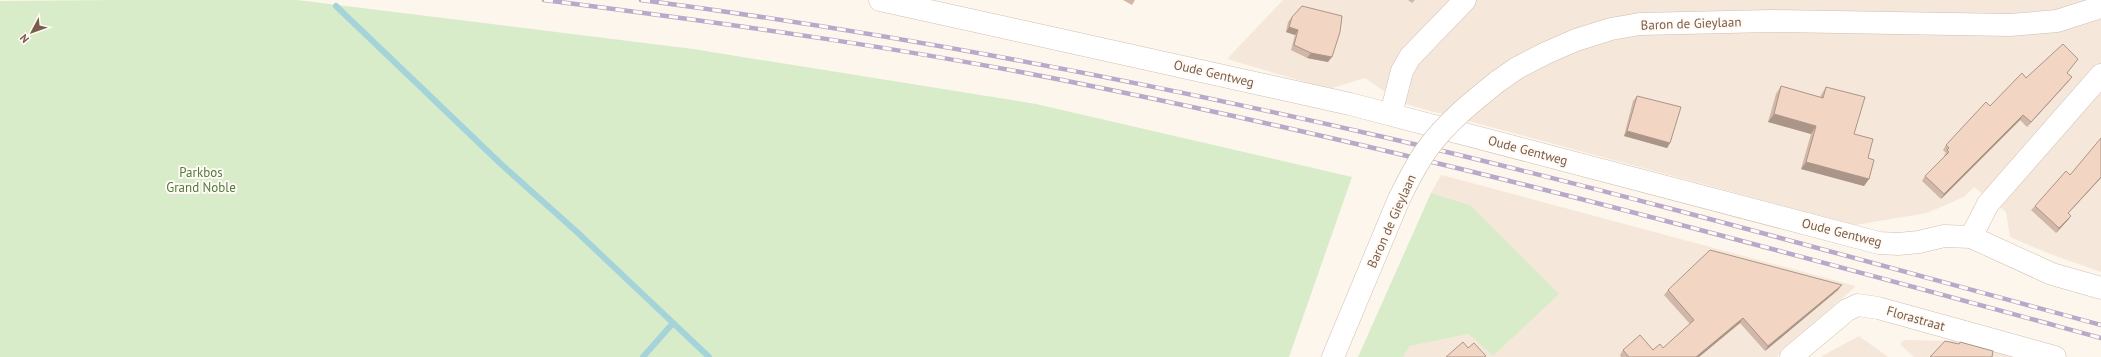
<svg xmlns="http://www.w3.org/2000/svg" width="2101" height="357" font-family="'PT Sans',sans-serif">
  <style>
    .residential { fill: #f5e8da }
    .green { fill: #d8ecc9 }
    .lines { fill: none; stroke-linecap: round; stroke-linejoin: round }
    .stream { stroke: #a5d3da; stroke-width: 6 }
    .minor-casing { stroke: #d1beb0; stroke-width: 23 }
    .minor { stroke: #fff; stroke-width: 22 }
    .rail-casing { stroke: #b9a8c9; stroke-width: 4.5 }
    .rail { stroke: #fffaf3; stroke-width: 3; stroke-dasharray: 9; stroke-linecap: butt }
    .minor-bridge-casing { stroke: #d1beb0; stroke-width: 23; stroke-linecap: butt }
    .minor-bridge { stroke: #fff; stroke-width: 22 }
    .wall { fill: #d1b7a8 }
    .shaded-wall { fill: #aa9588 }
    .building { fill: #f3d5c3; stroke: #aa9588 }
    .labels { text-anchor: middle; stroke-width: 4; stroke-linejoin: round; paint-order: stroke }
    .street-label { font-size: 13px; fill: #7a5c4d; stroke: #fffaf3 }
    .park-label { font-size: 13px; fill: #537a41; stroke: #fffaf3 }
  </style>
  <rect width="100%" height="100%" fill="#fdf6ec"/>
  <!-- residential -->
  <g class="residential">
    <path d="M1283,0H2101V272L2050,254L2010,237L2006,212L1974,187L1964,197L1927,213L1855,225L1401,103L1365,78L1329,89L1227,59Z"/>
    <path d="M1441,175L1449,177L1856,286L1777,357H1403L1410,346L1469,334L1470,205L1431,193Z"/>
    <path d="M1859,336L1888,357H1822V356Z"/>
    <path d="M1951,338L2020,357H1914L1900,344L1904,340L1951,341Z"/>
  </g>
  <!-- green -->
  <g class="green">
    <path d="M118,0H297L693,49L1036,104L1352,177L1289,357H0V1Z"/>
    <path d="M1431,193L1470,205L1559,294L1493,356L1469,334L1410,346L1403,357H1358Z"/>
  </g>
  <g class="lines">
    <!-- stream -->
    <g class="stream">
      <path d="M336,6L502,165L577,232L709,357"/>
      <path d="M643,357L673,323"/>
    </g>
    <defs>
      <g id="minor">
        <path d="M880,0L1350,104L1879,243L1898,244L1919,242L1944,236L1971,237L2052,274L2101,288"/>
        <path d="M1497,82L1517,68L1546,53L1576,40L1611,29L1640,24L1771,21L2010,25L2057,21L2101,7"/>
        <path d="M1391,114L1402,71L1410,57L1465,0"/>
        <path d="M1971,237L1988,204L2101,75"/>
        <path d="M1333,357L1399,199"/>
        <path d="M1791,357L1847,310L1858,305L1878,308L2055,357"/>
      </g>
    </defs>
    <!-- minor casing -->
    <use href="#minor" class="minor-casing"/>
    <!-- minor -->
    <use href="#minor" class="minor"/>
    <defs>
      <g id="rail">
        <path d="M544,0C732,24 920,50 1106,89C1441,157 1771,248 2101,338"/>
        <path d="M641,0C893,33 1141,81 1388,138C1627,194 1864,261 2101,325"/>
      </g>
    </defs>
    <!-- rail casing -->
    <use href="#rail" class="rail-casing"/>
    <!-- rail -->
    <use href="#rail" class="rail"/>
    <defs>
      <path id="minor-bridge" d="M1399,199C1408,181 1416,164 1428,148C1447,122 1472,102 1497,82"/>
    </defs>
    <!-- minor-bridge casing -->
    <use href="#minor-bridge" class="minor-bridge-casing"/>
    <!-- minor-bridge -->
    <use href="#minor-bridge" class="minor-bridge"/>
  </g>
  <!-- wall -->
  <g class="wall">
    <path d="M1123,0H1135L1132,5Z"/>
    <path d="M1408,0H1415L1412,3Z"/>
    <path d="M1292,17L1328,62L1307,58L1291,50L1295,35L1286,32L1288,22Z"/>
    <path d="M2078,59L2067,73L2072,77L2068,82L2027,127L2020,120L1941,199L1922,181L1925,176L1945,156L1944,155L1946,153L1943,150L1946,145L2026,78Z"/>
    <path d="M1781,86L1820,98L1821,95L1826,87L1854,134L1868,158L1869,179L1864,186L1801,169L1811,134L1768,122L1776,94Z"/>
    <path d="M1637,96L1670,143L1667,148L1624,136L1633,101Z"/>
    <path d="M2035,206L2068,214L2071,216L2068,220L2056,233L2031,210Z"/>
    <path d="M1668,290H1838L1765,351L1740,323L1699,357H1621L1620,355L1623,350H1653L1663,348L1690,324L1664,295Z"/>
  </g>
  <!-- shaded-wall -->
  <g class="shaded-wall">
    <path d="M1289,27L1298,30L1295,35L1286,32Z"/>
    <path d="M1311,53L1332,57L1328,62L1307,58Z"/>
    <path d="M2072,77L2068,82L2027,127L2031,122Z"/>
    <path d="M1774,114L1816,126L1811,134L1768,122Z"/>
    <path d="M2023,115L2020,120L1941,199L1944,194Z"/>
    <path d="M1627,131L1670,143L1667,148L1624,136Z"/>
    <path d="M1806,162L1869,179L1864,186L1801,169Z"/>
    <path d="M2101,177V178L2064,218L2068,213Z"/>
    <path d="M2071,216L2068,220L2056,233L2059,228Z"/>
    <path d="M1842,285L1838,290L1765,351L1768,346Z"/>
    <path d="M1743,318L1740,323L1699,357H1696Z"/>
  </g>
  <!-- building -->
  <g class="building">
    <path d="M1302,6L1342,16L1340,32L1332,57L1311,53L1294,45L1298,30L1289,27L1292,17Z"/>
    <path d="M2063,44L2078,59L2067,73L2072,77L2031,122L2023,115L1944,194L1925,176L1949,152L1947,150L1949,148L1946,145L1986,102L1990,106L2022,73L2026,78Z"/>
    <path d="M1781,86L1823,98L1826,87L1865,97L1854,134L1873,139L1868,158L1874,160L1869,179L1806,162L1816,126L1774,114Z"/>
    <path d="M1637,96L1681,107L1670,143L1627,131Z"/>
    <path d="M2101,138V177L2068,213L2071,216L2059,228L2035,206L2066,171L2070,175Z"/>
    <path d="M1710,250L1842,285L1768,346L1743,318L1696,357H1629L1623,350L1640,335L1653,350L1660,344L1663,348L1694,320L1668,290Z"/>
    <path d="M1945,341L1959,344L1960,342L1993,351L1992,357H1930Z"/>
    <path d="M1463,342L1468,348L1474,343L1486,356L1484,357H1446Z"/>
  </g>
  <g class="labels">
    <!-- street labels -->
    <g class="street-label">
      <text transform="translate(1691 23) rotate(-2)" y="5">Baron de Gieylaan</text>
      <text transform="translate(1214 73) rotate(13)" y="5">Oude Gentweg</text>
      <text transform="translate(1528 150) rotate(15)" y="5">Oude Gentweg</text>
      <text transform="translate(1391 221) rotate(-66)" y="5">Baron de Gieylaan</text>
      <text transform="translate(1842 232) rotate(14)" y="5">Oude Gentweg</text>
      <text transform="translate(1916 318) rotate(16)" y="5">Florastraat</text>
    </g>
    <!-- park labels -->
    <g class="park-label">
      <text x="201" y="177">Parkbos<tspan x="201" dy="15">Grand Noble</tspan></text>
    </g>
  </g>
  <!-- north arrow -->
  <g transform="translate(32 32) rotate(229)" stroke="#fffaf3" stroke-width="3" paint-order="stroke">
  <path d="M0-3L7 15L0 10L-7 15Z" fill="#7a5c4d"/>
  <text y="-6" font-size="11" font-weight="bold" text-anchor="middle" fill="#7a5c4d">N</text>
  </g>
</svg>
